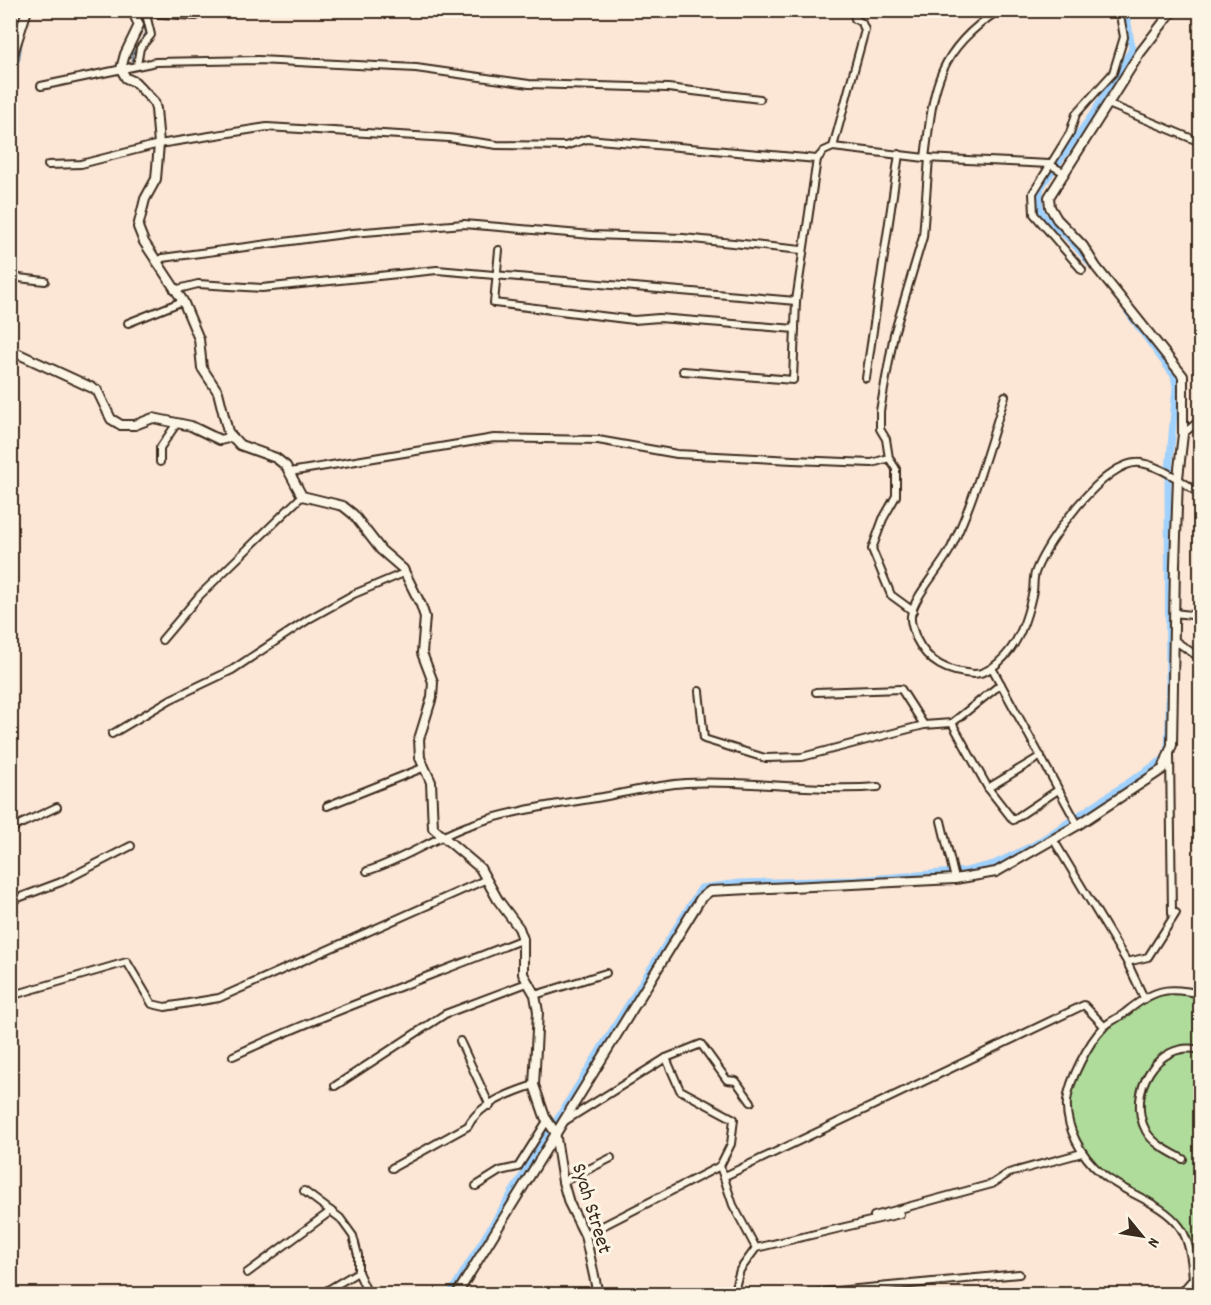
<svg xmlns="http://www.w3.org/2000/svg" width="1211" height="1305" font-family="Dekko,sans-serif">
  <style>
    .green { fill: #afdc9b; stroke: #75835c; stroke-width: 1.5 }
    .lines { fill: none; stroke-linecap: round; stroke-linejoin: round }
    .stream { stroke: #788fa4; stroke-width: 2 }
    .canal { stroke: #a1d2fe; stroke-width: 7 }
    .minor-casing { stroke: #3b2a1e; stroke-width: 10 }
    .tertiary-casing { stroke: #3b2a1e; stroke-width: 12 }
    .minor { stroke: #fcf5e5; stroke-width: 6 }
    .tertiary { stroke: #fcf5e5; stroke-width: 8 }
    .labels { text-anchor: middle; stroke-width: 6; stroke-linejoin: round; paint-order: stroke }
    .street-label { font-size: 21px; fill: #3b2a1e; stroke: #fcf5e5 }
  </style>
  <rect width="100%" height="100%" fill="#fce6d5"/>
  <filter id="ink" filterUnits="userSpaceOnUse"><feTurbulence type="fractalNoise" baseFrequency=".0167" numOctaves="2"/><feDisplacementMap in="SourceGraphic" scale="12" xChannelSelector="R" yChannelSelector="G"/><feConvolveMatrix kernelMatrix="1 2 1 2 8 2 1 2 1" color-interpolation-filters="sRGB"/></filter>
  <g filter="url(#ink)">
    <!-- green -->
    <path class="green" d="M1162,990L1200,994V1294H1180L1193,1279L1188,1243L1167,1213L1102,1174L1082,1153L1073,1132L1067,1101L1076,1074L1104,1026Z"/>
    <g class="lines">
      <!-- stream -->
      <g class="stream">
        <path d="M133,66L132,55L146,33L140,10"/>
        <path d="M10,71L19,60L23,33"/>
      </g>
      <!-- canal -->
      <g class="canal">
        <path d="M1093,267C1085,257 1077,247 1068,238C1049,219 1034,219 1041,187L1094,112L1132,49L1126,10"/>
        <path d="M450,1294C533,1158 616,1023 701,888L740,883L858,880L966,871L994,864L1034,845L1164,759L1168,747L1169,719L1168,483L1176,386L1174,376L1127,311"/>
      </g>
      <defs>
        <g id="minor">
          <path d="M146,13L196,16"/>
          <path d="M137,65L140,48L151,35L145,10"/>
          <path d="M41,86L156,62L258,60L416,68L529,84L668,88L760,99"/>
          <path d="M1108,104L1200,142"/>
          <path d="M833,147L865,30L862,23L855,19L854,10"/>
          <path d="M925,158C934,87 935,53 999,10"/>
          <path d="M48,165L81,164L159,144L267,127L449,138L497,145L565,146L587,139L817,159"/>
          <path d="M499,250L494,303L634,320L659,318L795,329"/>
          <path d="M158,263L162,258L352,233L464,224L592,235L683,238L802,250"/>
          <path d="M1082,270L1034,214L1033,193L1070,133L1076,114L1113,73L1124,37L1119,10"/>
          <path d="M10,277L45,281"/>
          <path d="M174,290L198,284L262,288L437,270L796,301"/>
          <path d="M128,323L183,301"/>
          <path d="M683,371L793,380L796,301L817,159L824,151L833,147L925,158L1049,164L1063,172"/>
          <path d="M866,378L899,154"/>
          <path d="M1005,396C989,446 975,498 952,546C944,564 913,597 911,616C910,623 914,632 916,638C928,663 947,672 974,674C983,674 991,669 998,663C1019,645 1027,618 1033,591C1034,585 1033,579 1035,573C1045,543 1106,457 1141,463C1160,466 1186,483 1200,495"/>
          <path d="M1183,434L1200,420"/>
          <path d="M160,462V448L177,423"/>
          <path d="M290,472L494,438L598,440L677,454L793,460L872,463L889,458"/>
          <path d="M913,611L891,595L872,549L883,519L896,496V469L889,458L886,439L880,429V411L894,334L923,237L929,158"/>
          <path d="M1174,613L1200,616"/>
          <path d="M162,640L200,595L302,496"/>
          <path d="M1174,640L1200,658"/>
          <path d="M992,668L1078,825"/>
          <path d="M699,691L704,739L765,758L802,757L924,725L952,723L1001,684"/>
          <path d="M816,692L901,689L924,725"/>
          <path d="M952,723L988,788L1013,820L1058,790"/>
          <path d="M112,734L171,699L232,670L309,619L354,594L404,573"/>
          <path d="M988,788L1041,756"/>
          <path d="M327,806L425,767"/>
          <path d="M941,821L955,879"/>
          <path d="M10,829L57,807"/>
          <path d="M1053,839L1127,962"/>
          <path d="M367,871C402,860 432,839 467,826C508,811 553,805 596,798C626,793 655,785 686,783C750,780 814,792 878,787"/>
          <path d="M10,901L61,882L131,846"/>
          <path d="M535,995L606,973"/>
          <path d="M10,996L127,962L152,1004L165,1007L219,998L487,879"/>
          <path d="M1144,998L1127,962L1148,957L1176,913H1172L1170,755"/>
          <path d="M460,1041L490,1106"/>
          <path d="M233,1056C328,1012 426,978 523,939"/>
          <path d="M666,1058L680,1090L734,1119L731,1144L720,1166"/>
          <path d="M335,1086L445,1014L527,983"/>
          <path d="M565,1121L666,1058L701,1044L727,1080L736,1081L751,1102"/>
          <path d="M1183,1159C1170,1152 1153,1144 1146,1131C1126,1094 1157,1039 1200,1050"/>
          <path d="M392,1168L468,1126C479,1104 512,1092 534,1085"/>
          <path d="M725,1176L1084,1005L1104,1026"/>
          <path d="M563,1182L611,1158"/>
          <path d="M476,1186L500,1171L518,1167L547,1121"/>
          <path d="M304,1191L340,1218L353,1236L358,1255V1272L368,1294"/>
          <path d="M874,1216L992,1184L1009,1173L1082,1153"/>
          <path d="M585,1235L720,1166L733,1205L756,1248"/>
          <path d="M247,1273L331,1211"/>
          <path d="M321,1294L358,1272"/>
          <path d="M733,1294L740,1270L756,1248L900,1214"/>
          <path d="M803,1294L1019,1274"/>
          <path d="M1180,1294L1193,1279C1192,1262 1190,1241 1180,1227C1161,1201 1124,1194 1101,1173C1082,1157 1065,1128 1067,1101C1069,1080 1089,1042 1103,1028C1109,1021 1119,1018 1126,1012C1153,990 1166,986 1200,994"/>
        </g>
        <g id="tertiary">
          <path d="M132,10L139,25L125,54L121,69L126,78L135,82L154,102L156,109L159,144L156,179L145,199L138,227L144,242L183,301L199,339L202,368L218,392L228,432L240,445L276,458L286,466L302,496L343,506L353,514L381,550L403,569L421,605L425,617L422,653L433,682L432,697L419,739L420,758L431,782L433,828L480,868L498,900L519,928L523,939V974L535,995L538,1012L534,1085L545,1117L555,1132L563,1182L569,1203L585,1235L598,1294"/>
          <path d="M10,63L27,10"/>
          <path d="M10,350L97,390L111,419L121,425H135L153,418L191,426L220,440L232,437"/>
          <path d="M457,1294L701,898L710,891L955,879L996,872L1078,825L1163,769L1172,745L1175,565L1178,478L1183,434V376L1096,267L1083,246L1057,219L1050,207L1049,197L1140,53L1173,10"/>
        </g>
      </defs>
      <!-- minor casing -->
      <use href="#minor" class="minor-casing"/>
      <!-- tertiary casing -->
      <use href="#tertiary" class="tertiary-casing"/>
      <!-- minor -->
      <use href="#minor" class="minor"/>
      <!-- tertiary -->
      <use href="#tertiary" class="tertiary"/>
    </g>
  </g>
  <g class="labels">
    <!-- street labels -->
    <g class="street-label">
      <text transform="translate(593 1208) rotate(73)" y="7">Syah Street</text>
    </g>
  </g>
  <!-- margin -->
  <rect width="1211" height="1305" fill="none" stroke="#fcf5e5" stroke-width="36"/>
  <rect x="18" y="18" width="1175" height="1269" fill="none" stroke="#3b2a1e" stroke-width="2" filter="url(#ink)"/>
  <!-- north arrow -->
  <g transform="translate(1142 1236) rotate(120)" stroke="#fcf5e5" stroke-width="4.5" paint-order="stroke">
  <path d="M0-4.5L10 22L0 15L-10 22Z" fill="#3b2a1e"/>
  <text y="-9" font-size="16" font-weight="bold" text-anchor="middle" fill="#3b2a1e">N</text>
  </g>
</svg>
